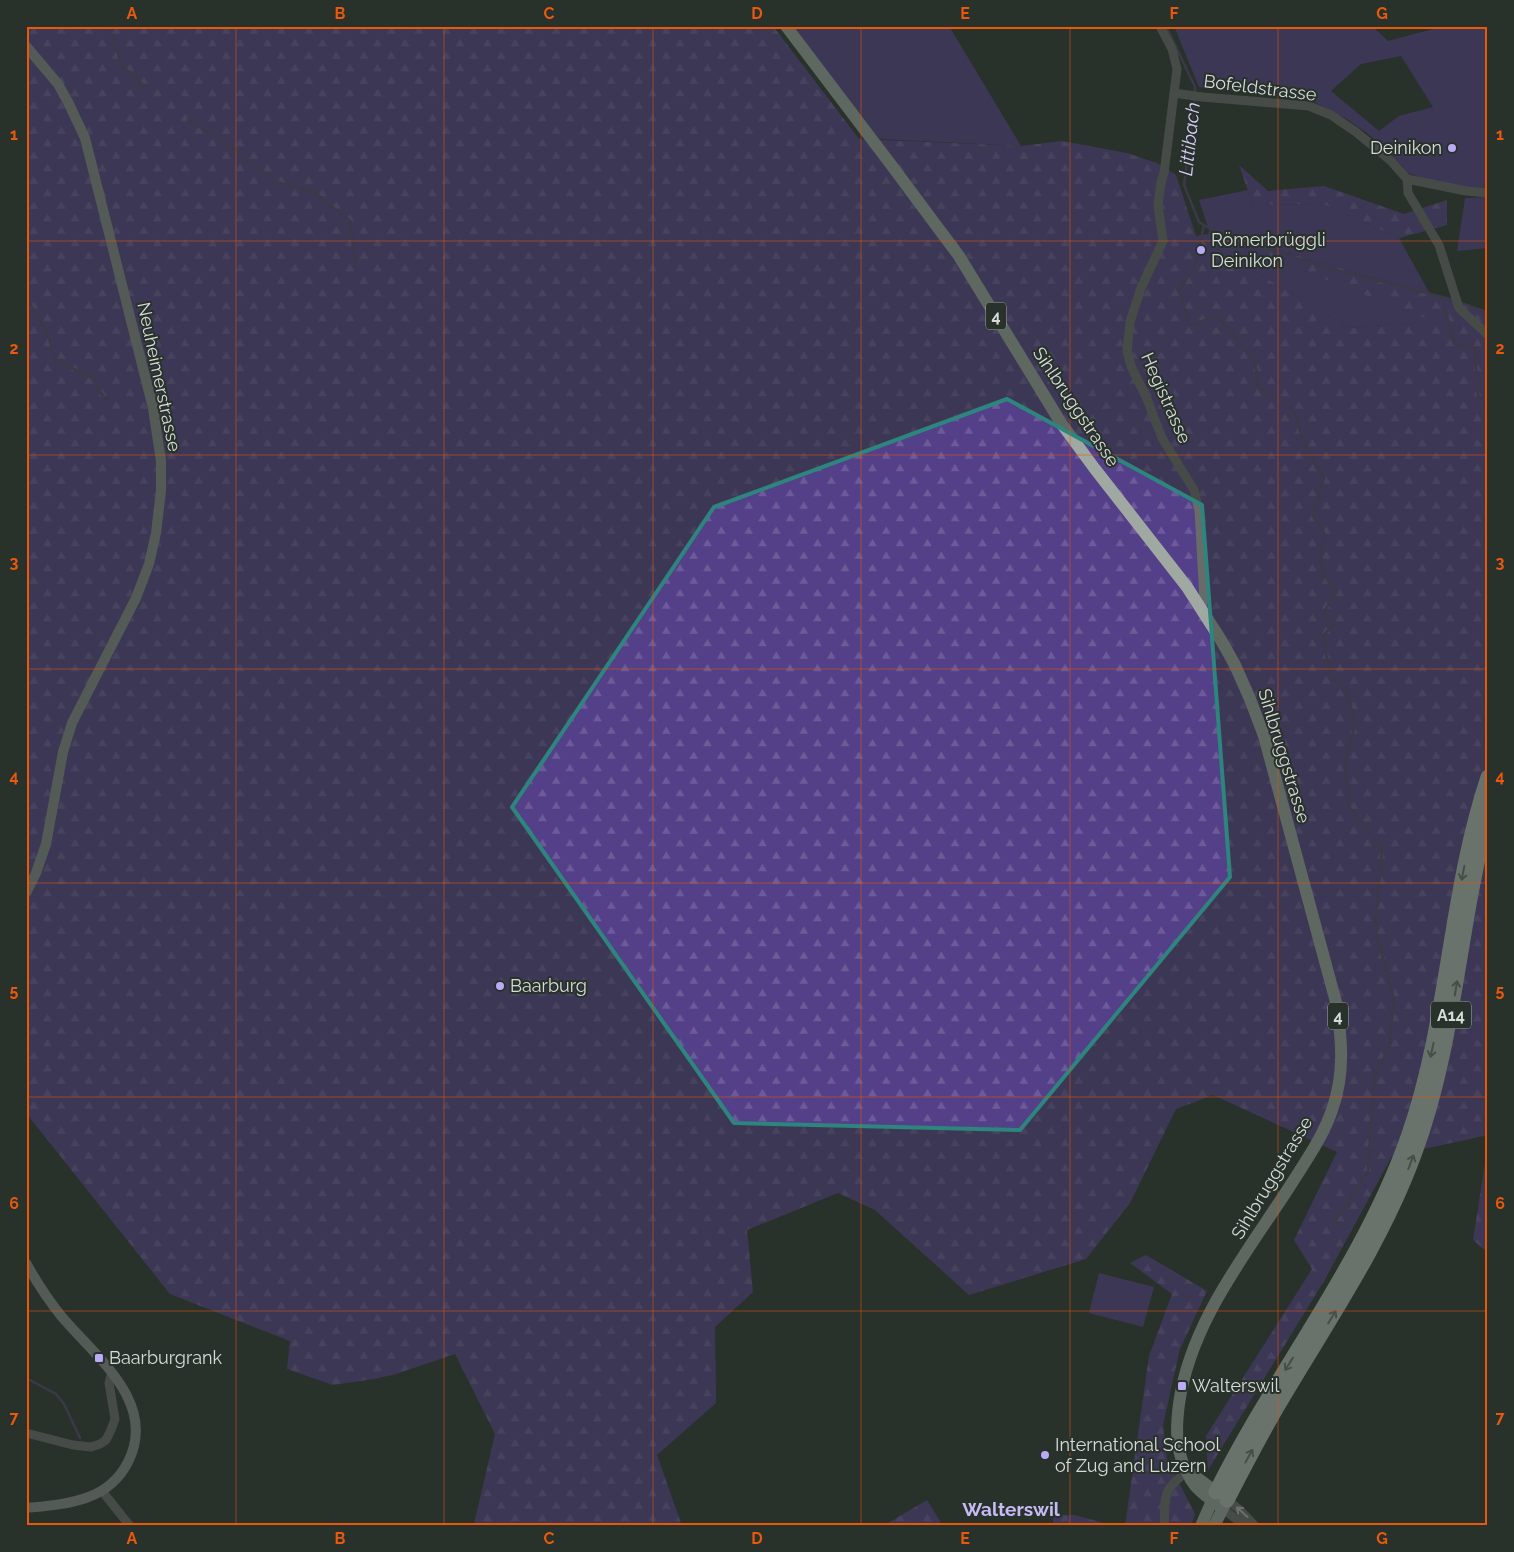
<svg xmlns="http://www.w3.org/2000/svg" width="1514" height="1552" font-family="Raleway,sans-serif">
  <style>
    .grass { fill: #543f89; fill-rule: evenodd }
    .forest { fill: url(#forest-firs) }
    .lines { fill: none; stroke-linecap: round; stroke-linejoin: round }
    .stream { stroke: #514269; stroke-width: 2.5 }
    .street { stroke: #686c69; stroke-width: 9 }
    .secondary { stroke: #888e89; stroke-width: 10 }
    .primary { stroke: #a0a8a2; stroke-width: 12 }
    .highway { stroke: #b7c0b9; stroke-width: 15 }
    .oneway { stroke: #69716b }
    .oneway2 { stroke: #b6bab7 }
    .marked { fill: none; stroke: #2d857e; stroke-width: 4; stroke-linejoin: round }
    .grid { fill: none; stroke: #e8590c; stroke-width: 1; stroke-opacity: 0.55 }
    .poi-dot { fill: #bbaaf6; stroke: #29312b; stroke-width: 2 }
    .labels { text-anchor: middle; stroke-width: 4; stroke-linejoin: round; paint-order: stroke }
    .shield { fill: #29312b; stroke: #a3a9a4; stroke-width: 1 }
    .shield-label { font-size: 16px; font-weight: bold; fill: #d7dcd8 }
    .street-label { font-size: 18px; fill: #d7dcd8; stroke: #29312b }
    .poi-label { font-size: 18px; fill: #d7dcd8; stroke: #29312b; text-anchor: start }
    .water-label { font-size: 19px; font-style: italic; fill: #d6cdfb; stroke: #29312b }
    .neighbourhood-label { font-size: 19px; font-weight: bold; fill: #c6bbf4; stroke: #29312b }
    .neatline { fill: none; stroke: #e8590c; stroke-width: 2 }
    .grid-label { font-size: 16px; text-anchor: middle; font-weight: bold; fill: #e8590c }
  </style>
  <defs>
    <pattern id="forest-firs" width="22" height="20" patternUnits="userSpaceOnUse" patternTransform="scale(1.25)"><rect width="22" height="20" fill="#543f89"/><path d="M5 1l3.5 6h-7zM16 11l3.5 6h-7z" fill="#6c5a99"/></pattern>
  </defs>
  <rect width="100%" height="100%" fill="#29312b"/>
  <!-- grass -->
  <g class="grass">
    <path d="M791,26H949L1021,146L879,139Z"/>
    <path d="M1174,26H1372L1388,41L1437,28L1440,26H1488V188L1467,190L1427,180L1408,173L1392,155L1367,133L1345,118L1312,101L1199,87ZM1401,56L1433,107L1399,116L1379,131L1331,91L1361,64Z"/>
    <path d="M1248,190L1253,205L1323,204L1399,238L1430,294L1209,230L1199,200Z"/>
    <path d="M1488,197V248L1457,251L1465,198Z"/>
    <path d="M1208,234L1433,321L1349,328L1196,236Z"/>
    <path d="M1099,1273L1154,1287L1143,1327L1089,1313Z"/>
  </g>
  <!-- forest -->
  <g class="forest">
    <path d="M26,26H773L859,139L1021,146L1062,141L1127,153L1157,163L1176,175L1196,236L1349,328L1432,321L1208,234L1209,230L1488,311V1135L1392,1156L1324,1281L1208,1470L1206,1436L1312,1269L1294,1240L1337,1152L1213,1095L1176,1109L1130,1203L1086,1259L969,1295L875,1210L838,1193L747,1230L753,1292L715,1327L716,1403L657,1455L682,1526H478L474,1524L495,1434L455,1354L396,1374L374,1379L333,1385L287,1369L290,1341L170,1294L26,1113Z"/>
    <path d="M1239,165L1268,191L1324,186L1404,214L1447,200V225L1399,238L1323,204L1253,205Z"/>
    <path d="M1488,1144V1253L1473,1240Z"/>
    <path d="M1146,1255L1207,1291L1180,1349L1163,1425L1167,1459L1195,1514L1191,1526H1125L1149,1356L1172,1294L1130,1263Z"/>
    <path d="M927,1500L943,1526H883Z"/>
    <path d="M1053,1515H1075L1114,1526H1053Z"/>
  </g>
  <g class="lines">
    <!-- stream -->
    <g class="stream">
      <path d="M109,26L122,66L144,86"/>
      <path d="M1166,26L1195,87V93"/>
      <path d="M1195,98L1184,185L1199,222L1212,230L1324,267L1454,300"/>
      <path d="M188,120L217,137L276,182L314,192L350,221L355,264"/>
      <path d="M1200,244L1204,225"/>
      <path d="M1197,258L1195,267L1179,290L1190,325L1217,316L1255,361L1259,388L1293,409L1305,446L1324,478L1313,516L1325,535C1319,562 1317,569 1336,591L1323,614L1334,623L1323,636L1330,676L1346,688L1355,725L1345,760L1349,807L1382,849L1375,928L1394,1000L1389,1047L1374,1079L1368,1171L1332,1226"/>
      <path d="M1442,297L1454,343L1475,349L1478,395L1484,403L1488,401"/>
      <path d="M1459,302L1488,313"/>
      <path d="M29,303L47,330L55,360L95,379L99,391L108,401"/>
      <path d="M26,582L33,591"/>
      <path d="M26,1378L56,1394L64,1404L80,1438"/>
    </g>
    <!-- street -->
    <g class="street">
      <path d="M1160,26L1172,49L1177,69L1164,173L1161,182L1158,205L1163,241L1141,288L1130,322L1127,351L1131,366L1147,399L1162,438L1194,490L1199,510L1204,600L1201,608"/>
      <path d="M1174,93L1202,97L1309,106L1331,115L1356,132L1391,161L1407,179L1408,193L1439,245L1459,308L1488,335"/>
      <path d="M1407,179L1466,191L1488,193"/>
      <path d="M26,1433L73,1445L91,1447L100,1444L106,1440L111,1430L115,1419L109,1383L112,1372"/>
      <path d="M102,1491L130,1526"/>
      <path d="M1227,1500L1239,1509L1255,1526"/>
      <path d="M1222,1508L1245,1526"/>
      <path d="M1164,1526C1166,1495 1161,1491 1188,1471"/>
    </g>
    <!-- secondary -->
    <g class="secondary">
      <path d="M26,46L58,84L68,102L85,138L153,408L161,461V491L156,533L149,564L136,598L72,723L63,752L46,844L36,873L26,893"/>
      <path d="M26,1263C36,1281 49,1301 62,1317C96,1357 158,1403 128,1462C108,1502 66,1504 26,1508"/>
    </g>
    <!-- primary -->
    <g class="primary">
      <path d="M786,26L892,166L959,256L1061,423L1095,469L1187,587L1221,640L1235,665L1250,699L1264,736L1336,1002C1342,1039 1345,1074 1332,1110C1323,1137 1305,1162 1290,1186C1246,1254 1190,1323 1179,1404C1175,1434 1176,1454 1191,1480C1198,1492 1212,1500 1222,1508"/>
      <path d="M1192,1474L1227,1500L1214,1526"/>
      <path d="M1201,1526L1215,1494"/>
    </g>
    <!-- highway -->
    <g class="highway">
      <path d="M1216,1492C1276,1371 1363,1265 1408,1137C1449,1020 1449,894 1488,777"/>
      <path d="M1227,1500C1245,1465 1263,1430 1283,1397C1330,1318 1382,1242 1414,1155C1455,1046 1458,929 1488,817"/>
    </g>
  </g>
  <!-- one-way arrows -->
  <defs><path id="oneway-shaft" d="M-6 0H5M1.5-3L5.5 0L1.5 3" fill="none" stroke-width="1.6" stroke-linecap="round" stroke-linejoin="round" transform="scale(1.25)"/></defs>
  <g class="oneway">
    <use href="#oneway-shaft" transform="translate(1463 873) rotate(101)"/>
    <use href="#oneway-shaft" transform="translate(1456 988) rotate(-81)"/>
    <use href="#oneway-shaft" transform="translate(1432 1050) rotate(102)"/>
    <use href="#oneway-shaft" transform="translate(1411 1162) rotate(-69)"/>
    <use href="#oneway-shaft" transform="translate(1332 1317) rotate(-59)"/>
    <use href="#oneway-shaft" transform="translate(1289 1364) rotate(122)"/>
    <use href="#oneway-shaft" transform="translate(1249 1456) rotate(-61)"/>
  </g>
  <use class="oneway2" href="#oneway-shaft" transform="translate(1242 1512) rotate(-138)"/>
  <!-- marked area -->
  <path d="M0 0H1514V1552H0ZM1007,399L1202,505L1230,877L1020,1130L734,1123L512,807L714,507Z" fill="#29312b" fill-opacity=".55" fill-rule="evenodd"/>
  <path class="marked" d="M1007,399L1202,505L1230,877L1020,1130L734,1123L512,807L714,507Z"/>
  <!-- grid -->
  <path class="grid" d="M236,26V1526M444,26V1526M653,26V1526M861,26V1526M1070,26V1526M1278,26V1526M26,241H1488M26,455H1488M26,669H1488M26,883H1488M26,1097H1488M26,1311H1488"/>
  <!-- markers -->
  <g class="poi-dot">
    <circle cx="1452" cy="148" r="5"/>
    <circle cx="1201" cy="250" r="5"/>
    <circle cx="500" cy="986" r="5"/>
    <rect x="94" y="1353" width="10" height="10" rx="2.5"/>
    <rect x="1177" y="1381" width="10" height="10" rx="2.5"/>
    <circle cx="1045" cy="1455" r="5"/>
  </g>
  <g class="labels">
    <!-- shield labels -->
    <g class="shield">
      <rect x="986" y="302.5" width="20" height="27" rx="4"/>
      <rect x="1431" y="1001.5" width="40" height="27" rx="4"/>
      <rect x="1328" y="1002.5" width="20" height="27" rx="4"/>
    </g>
    <g class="shield-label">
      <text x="996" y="322">4</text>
      <text x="1451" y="1021">A14</text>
      <text x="1338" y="1022">4</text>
    </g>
    <!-- street labels -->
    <g class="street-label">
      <text transform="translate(1260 88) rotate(7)" y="6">Bofeldstrasse</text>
      <text transform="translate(159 377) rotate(78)" y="6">Neuheimerstrasse</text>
      <text transform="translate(1166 398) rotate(66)" y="6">Hegistrasse</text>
      <text transform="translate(1076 407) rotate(56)" y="6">Sihlbruggstrasse</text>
      <text transform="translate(1284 756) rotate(73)" y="6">Sihlbruggstrasse</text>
      <text transform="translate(1272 1178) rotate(-59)" y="6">Sihlbruggstrasse</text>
    </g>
    <!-- poi labels -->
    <g class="poi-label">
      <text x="1442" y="154" text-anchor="end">Deinikon</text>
      <text x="1211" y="246">Römerbrüggli<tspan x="1211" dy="21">Deinikon</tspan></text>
      <text x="510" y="992">Baarburg</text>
      <text x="109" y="1364">Baarburgrank</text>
      <text x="1192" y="1392">Walterswil</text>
      <text x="1055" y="1451">International School<tspan x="1055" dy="21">of Zug and Luzern</tspan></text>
    </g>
    <!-- water labels -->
    <g class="water-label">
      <text transform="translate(1189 139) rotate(-84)" y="7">Littibach</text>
    </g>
    <!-- neighbourhood labels -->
    <g class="neighbourhood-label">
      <text x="1011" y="1516">Walterswil</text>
    </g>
  </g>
  <!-- border -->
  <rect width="1514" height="1552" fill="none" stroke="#29312b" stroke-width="55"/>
  <rect x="28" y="28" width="1458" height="1496" class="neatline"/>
  <g class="grid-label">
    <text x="132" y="19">A</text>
    <text x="340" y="19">B</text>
    <text x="549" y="19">C</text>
    <text x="757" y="19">D</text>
    <text x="965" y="19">E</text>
    <text x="1174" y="19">F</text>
    <text x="1382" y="19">G</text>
    <text x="14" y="140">1</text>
    <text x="1500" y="140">1</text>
    <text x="14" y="354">2</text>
    <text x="1500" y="354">2</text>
    <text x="14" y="568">3</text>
    <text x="1500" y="568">3</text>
    <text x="14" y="782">4</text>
    <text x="1500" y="782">4</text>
    <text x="14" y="996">5</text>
    <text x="1500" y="996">5</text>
    <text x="14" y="1209">6</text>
    <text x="1500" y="1209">6</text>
    <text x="14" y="1423">7</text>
    <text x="1500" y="1423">7</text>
    <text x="132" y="1544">A</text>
    <text x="340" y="1544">B</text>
    <text x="549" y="1544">C</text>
    <text x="757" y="1544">D</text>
    <text x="965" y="1544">E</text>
    <text x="1174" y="1544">F</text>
    <text x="1382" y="1544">G</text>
  </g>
</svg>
